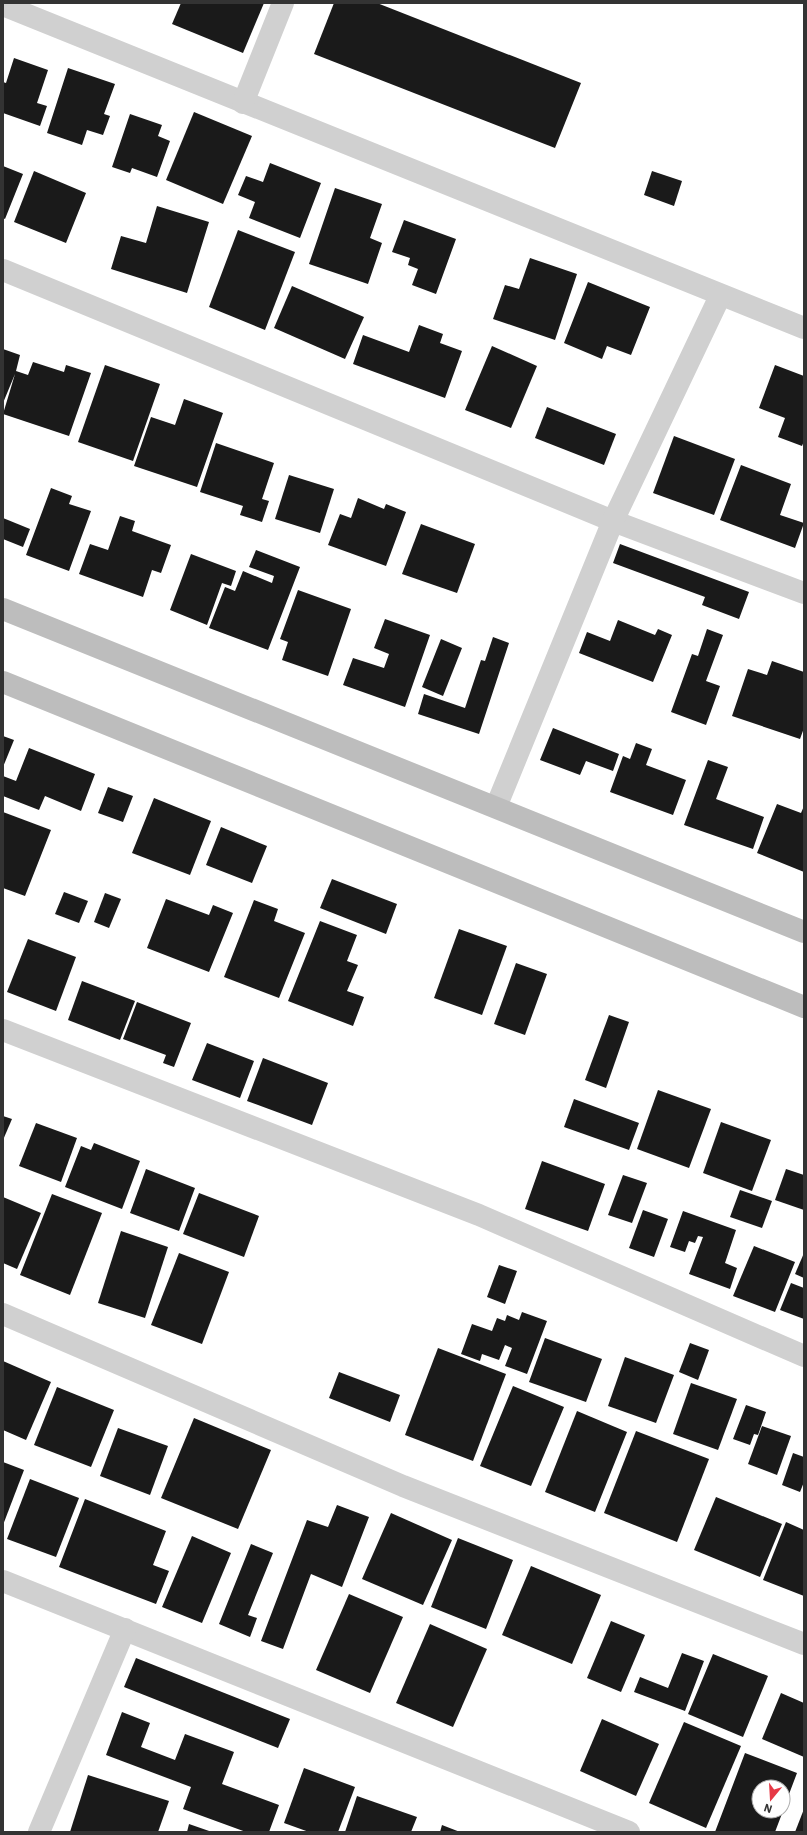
<svg xmlns="http://www.w3.org/2000/svg" width="807" height="1835" font-family="'IBM Plex Sans',sans-serif">
  <style>
    .building { fill: #1a1a1a }
    .lines { fill: none; stroke-linecap: round; stroke-linejoin: round }
    .street { stroke: #d0d0d0; stroke-width: 22 }
    .secondary { stroke: #bdbdbd; stroke-width: 22 }
  </style>
  <rect width="100%" height="100%" fill="#fff"/>
  <!-- building -->
  <g class="building">
    <path d="M181,3H264L243,53L172,24Z"/>
    <path d="M334,3H377L581,83L555,148L314,54Z"/>
    <path d="M14,58L48,70L37,103L47,106L40,126L3,113V82L6,83Z"/>
    <path d="M68,68L115,84L104,114L110,116L103,135L87,130L82,145L47,133Z"/>
    <path d="M194,112L252,136L223,204L166,180Z"/>
    <path d="M130,114L162,125L158,136L170,141L157,177L132,168L130,173L112,167Z"/>
    <path d="M270,163L321,183L300,238L249,218L255,202L238,195L246,176L263,182Z"/>
    <path d="M3,166L23,174L5,219L3,218Z"/>
    <path d="M34,171L86,193L66,243L14,222Z"/>
    <path d="M652,171L682,181L674,206L644,195Z"/>
    <path d="M335,188L382,204L370,238L382,243L368,284L309,264Z"/>
    <path d="M157,206L209,222L187,293L111,269L121,236L146,243Z"/>
    <path d="M404,220L456,239L436,294L412,285L418,269L408,265L410,258L392,252Z"/>
    <path d="M238,230L295,252L265,330L209,307Z"/>
    <path d="M530,258L577,274L555,340L493,319L505,285L519,289Z"/>
    <path d="M588,282L650,307L631,355L607,346L602,359L564,343Z"/>
    <path d="M292,286L364,317L345,359L274,328Z"/>
    <path d="M419,325L443,334L440,343L462,351L445,398L353,364L363,335L409,352Z"/>
    <path d="M492,346L537,366L511,428L465,410Z"/>
    <path d="M3,349L20,355L16,371L28,375L33,362L64,372L66,365L91,373L69,436L3,414L15,374L3,403Z"/>
    <path d="M105,365L160,384L133,461L78,442Z"/>
    <path d="M775,365L804,376V441L802,446L778,437L785,418L759,408Z"/>
    <path d="M184,399L223,413L197,487L134,466L151,417L175,425Z"/>
    <path d="M547,407L616,434L604,465L535,438Z"/>
    <path d="M674,436L735,459L714,515L653,493Z"/>
    <path d="M216,443L274,463L262,499L269,501L262,522L240,515L243,506L200,492Z"/>
    <path d="M741,465L791,484L780,515L804,523L795,548L720,520Z"/>
    <path d="M289,475L334,489L320,533L275,519Z"/>
    <path d="M51,488L72,496L69,504L91,511L69,571L26,555Z"/>
    <path d="M358,498L384,509L386,504L406,512L386,566L328,545L340,514L351,518Z"/>
    <path d="M120,516L135,521L132,531L171,545L161,573L152,570L143,597L79,574L90,544L108,550Z"/>
    <path d="M3,518L30,529L23,547L3,539Z"/>
    <path d="M421,524L475,544L457,593L402,574Z"/>
    <path d="M620,544L749,592L739,619L702,605L705,597L613,563Z"/>
    <path d="M256,550L300,567L268,650L209,628L225,587L235,591L243,571L272,583L274,576L249,567Z"/>
    <path d="M191,554L236,571L231,586L222,583L207,625L170,610Z"/>
    <path d="M298,590L351,609L328,676L282,660L288,642L280,639Z"/>
    <path d="M385,619L430,635L405,707L343,685L353,658L384,668L389,654L374,648Z"/>
    <path d="M618,620L655,635L658,629L672,635L653,682L579,653L587,632L610,641Z"/>
    <path d="M707,629L723,635L706,681L720,686L706,725L671,712L692,654L698,656Z"/>
    <path d="M493,637L509,643L479,734L418,714L424,694L465,708L481,660L485,661Z"/>
    <path d="M441,639L462,648L443,696L422,687Z"/>
    <path d="M772,661L804,672V728L800,739L732,716L748,669L767,675Z"/>
    <path d="M553,728L619,754L613,771L586,761L580,775L540,760Z"/>
    <path d="M3,736L14,740L3,767Z"/>
    <path d="M636,743L652,749L646,765L686,780L673,815L610,792L623,756L630,759Z"/>
    <path d="M29,748L95,774L81,811L45,796L39,810L3,796V776L16,781Z"/>
    <path d="M708,760L728,767L716,799L764,817L753,849L684,825Z"/>
    <path d="M108,787L133,796L123,822L98,813Z"/>
    <path d="M154,798L211,821L190,875L132,853Z"/>
    <path d="M777,804L801,813L804,806V872L757,853Z"/>
    <path d="M3,812L51,830L25,896L3,888Z"/>
    <path d="M221,827L267,846L252,883L206,865Z"/>
    <path d="M332,879L397,904L386,934L320,908Z"/>
    <path d="M64,892L88,901L79,923L55,914Z"/>
    <path d="M105,893L121,899L109,928L94,922Z"/>
    <path d="M166,899L209,915L213,905L233,913L209,972L147,948Z"/>
    <path d="M254,900L278,909L274,921L305,933L279,998L224,977Z"/>
    <path d="M320,921L357,935L347,961L358,965L347,991L364,997L353,1026L288,1001Z"/>
    <path d="M459,929L507,946L482,1015L434,998Z"/>
    <path d="M28,939L76,957L56,1011L7,992Z"/>
    <path d="M516,963L547,974L525,1035L494,1024Z"/>
    <path d="M82,981L135,1001L120,1040L68,1020Z"/>
    <path d="M137,1002L191,1023L174,1067L163,1063L166,1055L123,1039Z"/>
    <path d="M609,1015L629,1022L606,1088L585,1080Z"/>
    <path d="M207,1043L254,1061L240,1098L192,1080Z"/>
    <path d="M263,1058L328,1083L312,1125L247,1101Z"/>
    <path d="M658,1090L711,1109L689,1168L637,1149Z"/>
    <path d="M574,1099L639,1123L629,1150L564,1127Z"/>
    <path d="M3,1116L12,1119L3,1140Z"/>
    <path d="M721,1122L771,1140L752,1191L703,1173Z"/>
    <path d="M36,1123L77,1138L61,1182L19,1166Z"/>
    <path d="M94,1143L140,1161L122,1209L65,1187L81,1146L91,1150Z"/>
    <path d="M542,1161L605,1184L588,1231L525,1209Z"/>
    <path d="M146,1169L195,1188L179,1231L130,1213Z"/>
    <path d="M786,1169L804,1175V1210L775,1200Z"/>
    <path d="M623,1175L647,1183L632,1223L608,1215Z"/>
    <path d="M740,1190L772,1201L762,1228L730,1217Z"/>
    <path d="M199,1193L259,1216L244,1257L183,1234Z"/>
    <path d="M52,1194L102,1213L70,1295L20,1275Z"/>
    <path d="M3,1197L41,1213L17,1269L3,1263Z"/>
    <path d="M643,1210L668,1219L654,1257L629,1248Z"/>
    <path d="M683,1211L736,1230L725,1263L737,1268L730,1289L689,1274L703,1237L698,1236L695,1243L689,1241L685,1252L670,1247Z"/>
    <path d="M121,1231L168,1247L145,1318L98,1303Z"/>
    <path d="M754,1246L795,1262L775,1312L733,1296Z"/>
    <path d="M179,1253L229,1272L202,1344L151,1325Z"/>
    <path d="M804,1253V1278L795,1274Z"/>
    <path d="M499,1265L517,1271L505,1304L487,1297Z"/>
    <path d="M791,1283L804,1288V1319L780,1310Z"/>
    <path d="M522,1312L547,1321L527,1374L505,1366L512,1348L505,1345L499,1360L482,1354L480,1361L461,1354L472,1324L492,1331L497,1318L505,1321L507,1315L519,1320Z"/>
    <path d="M545,1338L602,1359L586,1402L529,1382Z"/>
    <path d="M690,1343L709,1350L698,1380L679,1372Z"/>
    <path d="M438,1348L506,1374L473,1461L405,1435Z"/>
    <path d="M625,1357L674,1375L656,1423L608,1406Z"/>
    <path d="M3,1361L51,1382L26,1440L3,1430Z"/>
    <path d="M339,1372L400,1395L390,1422L329,1398Z"/>
    <path d="M691,1383L737,1399L718,1450L673,1434Z"/>
    <path d="M513,1386L564,1407L531,1486L480,1466Z"/>
    <path d="M57,1387L114,1410L91,1467L34,1445Z"/>
    <path d="M746,1405L766,1412L758,1435L754,1434L750,1445L733,1439Z"/>
    <path d="M577,1411L627,1432L595,1512L545,1492Z"/>
    <path d="M194,1418L271,1450L238,1529L161,1498Z"/>
    <path d="M762,1426L791,1436L777,1475L748,1464Z"/>
    <path d="M118,1428L168,1446L150,1495L100,1476Z"/>
    <path d="M636,1431L709,1459L677,1542L604,1513Z"/>
    <path d="M793,1453L804,1457V1482L800,1492L782,1485Z"/>
    <path d="M3,1462L24,1470L3,1525Z"/>
    <path d="M30,1479L79,1498L56,1557L7,1539Z"/>
    <path d="M716,1497L782,1524L760,1577L694,1550Z"/>
    <path d="M85,1499L166,1531L153,1565L169,1571L156,1604L59,1567Z"/>
    <path d="M337,1505L369,1517L342,1587L311,1574L283,1649L261,1641L307,1520L328,1527Z"/>
    <path d="M391,1513L452,1540L423,1605L362,1579Z"/>
    <path d="M786,1522L804,1530V1596L763,1580Z"/>
    <path d="M192,1536L231,1553L202,1623L162,1607Z"/>
    <path d="M458,1538L513,1560L486,1629L431,1607Z"/>
    <path d="M251,1544L273,1553L248,1615L257,1618L250,1637L219,1624Z"/>
    <path d="M531,1566L601,1595L572,1664L502,1635Z"/>
    <path d="M349,1594L403,1617L370,1693L316,1670Z"/>
    <path d="M611,1621L645,1635L621,1692L587,1678Z"/>
    <path d="M430,1624L487,1649L453,1727L396,1703Z"/>
    <path d="M682,1653L704,1661L685,1711L634,1692L640,1677L668,1688Z"/>
    <path d="M713,1654L768,1676L743,1737L688,1714Z"/>
    <path d="M136,1658L290,1719L278,1748L124,1687Z"/>
    <path d="M781,1693L804,1703V1757L762,1739Z"/>
    <path d="M122,1712L150,1723L141,1747L175,1760L185,1734L234,1752L222,1784L279,1805L269,1832H246L183,1809L191,1787L106,1755Z"/>
    <path d="M602,1719L659,1744L636,1796L580,1771Z"/>
    <path d="M684,1722L741,1746L706,1828L649,1803Z"/>
    <path d="M745,1753L797,1773L783,1810V1787H759V1811H783L775,1832H715Z"/>
    <path d="M304,1768L355,1787L338,1832H309L284,1823Z"/>
    <path d="M88,1775L169,1801L158,1832H70Z"/>
    <path d="M357,1796L417,1817L411,1832H345Z"/>
    <path d="M804,1809V1832H795Z"/>
    <path d="M189,1824L212,1832H187Z"/>
    <path d="M442,1825L460,1832H440Z"/>
  </g>
  <g class="lines">
    <!-- street -->
    <g class="street">
      <path d="M3,5L804,328"/>
      <path d="M243,103L283,3"/>
      <path d="M3,270L613,521L804,593"/>
      <path d="M496,807L613,521L720,296"/>
      <path d="M3,1030L479,1215L804,1356"/>
      <path d="M3,1314L403,1486L804,1644"/>
      <path d="M3,1581L629,1832"/>
      <path d="M39,1832L125,1629"/>
    </g>
    <!-- secondary -->
    <g class="secondary">
      <path d="M3,609L804,932"/>
      <path d="M3,682L804,1007"/>
    </g>
  </g>
  <!-- border -->
  <rect width="807" height="1835" fill="none" stroke="#333333" stroke-width="8"/>
  <!-- north arrow -->
  <g transform="translate(771 1799) rotate(198)"><circle r="19" fill="#ffffff" stroke="#adadad"/>
  <path d="M0-3L7 15L0 10L-7 15Z" fill="#e63946"/>
  <text y="-6" font-size="11" font-weight="bold" text-anchor="middle" fill="#333333">N</text>
  </g>
</svg>
